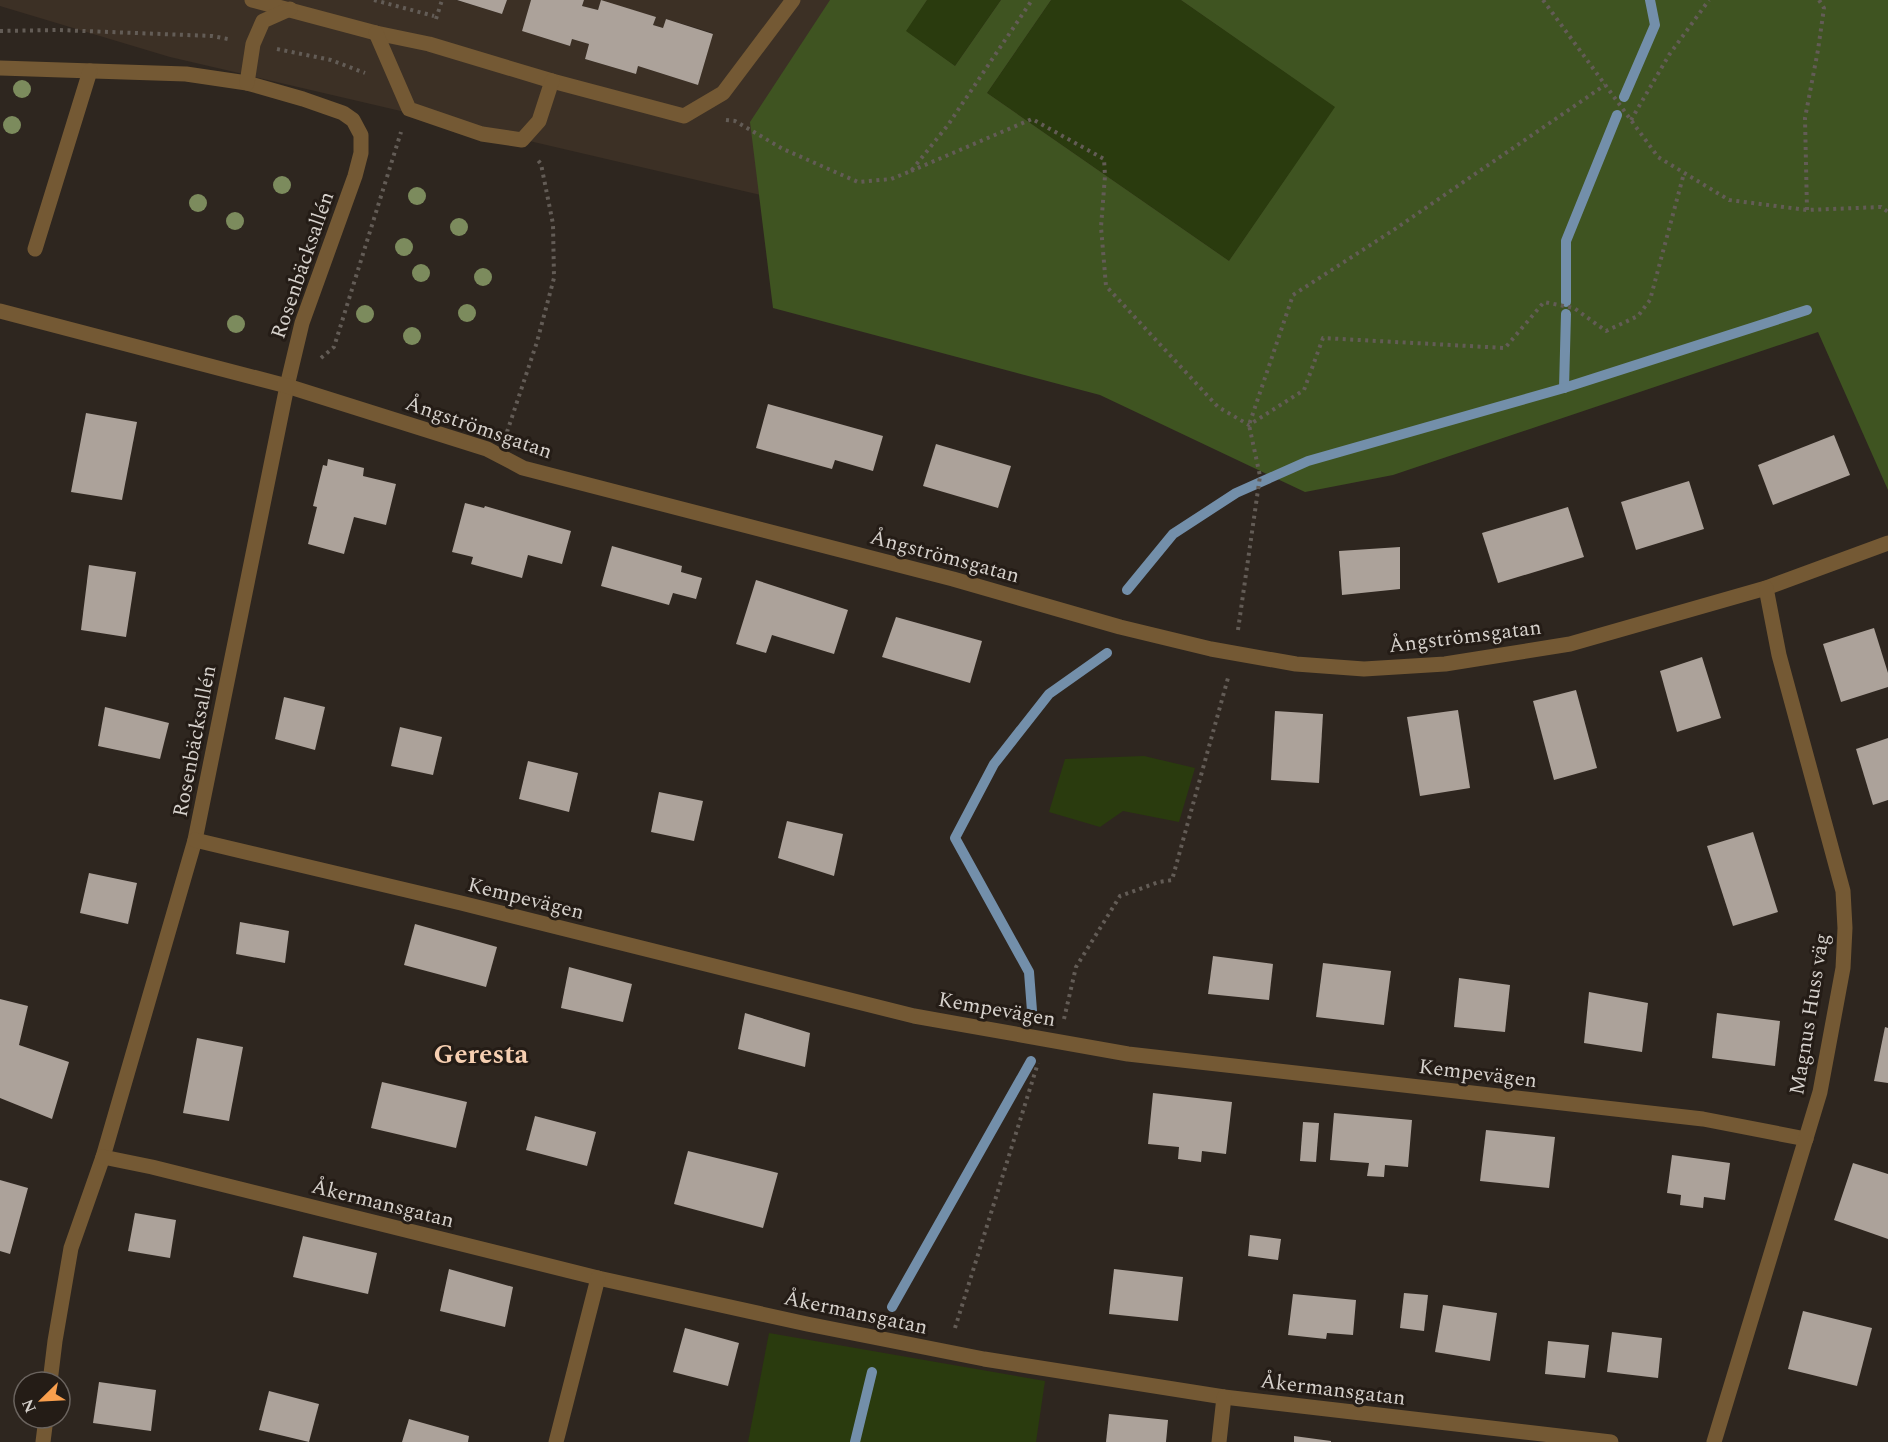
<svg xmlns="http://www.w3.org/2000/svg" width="1888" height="1442" font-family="Spectral,serif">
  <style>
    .built { fill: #3c3025 }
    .green { fill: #2a3b0e }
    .forest { fill: #3f5421 }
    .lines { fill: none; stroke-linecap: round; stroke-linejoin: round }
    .stream { stroke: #738faa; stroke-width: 10 }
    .building { fill: #aca29a }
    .path { stroke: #635c56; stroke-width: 4; stroke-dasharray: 3 4.5; stroke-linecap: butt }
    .minor { stroke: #745934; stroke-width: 15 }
    .tree { fill: #7c8b5d }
    .labels { text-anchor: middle; stroke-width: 6; stroke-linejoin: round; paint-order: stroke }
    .street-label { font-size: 21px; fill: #d6d1cc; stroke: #241c16 }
    .district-label { font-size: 27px; font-weight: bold; fill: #f6cfb1; stroke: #241c16 }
  </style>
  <rect width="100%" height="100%" fill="#2e261f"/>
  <!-- built -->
  <path class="built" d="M0,0H456L502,14L507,0H531L522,31L570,46L572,39L589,44L585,59L636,74L638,66L698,85L713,33L666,19L663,28L653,25L656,17L601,1L598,10L582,6L584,0H927L906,31L955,66L1001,0H1051L987,93L1335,107L1181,0H1409L1244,308L170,57L0,6Z"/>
  <!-- green -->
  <g class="green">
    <path d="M927,0H1001L955,66L905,31Z"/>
    <path d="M1051,0H1181L1336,107L1229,261L987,93Z"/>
    <path d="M1144,756L1195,768L1179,822L1123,811L1100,827L1049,812L1065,759Z"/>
    <path d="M769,1333L1045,1381L1036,1442H748Z"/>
  </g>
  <!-- forest -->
  <path class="forest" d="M830,0H927L906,31L955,66L1001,0H1051L987,93L1229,261L1335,107L1181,0H1888V490L1818,332L1393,475L1305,492L1100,395L773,308L750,122Z"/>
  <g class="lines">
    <!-- stream -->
    <g class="stream">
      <path d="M1624,97L1655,25L1650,0"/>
      <path d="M1566,302V241L1617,115"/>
      <path d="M1564,388L1566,314"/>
      <path d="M1127,590L1173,534L1236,493L1308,461L1564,388L1807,310"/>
      <path d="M1032,1011L1029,972L955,838L994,764L1049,694L1107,653"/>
      <path d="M892,1307L1031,1061"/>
      <path d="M855,1442L872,1372"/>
    </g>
  </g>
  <!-- building -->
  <g class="building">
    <path d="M457,0H507L502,14Z"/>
    <path d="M531,0H584L582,6L598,10L601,0L656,17L653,25L663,28L666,19L713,34L698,85L638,66L636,74L585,59L589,44L572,39L570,46L522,31Z"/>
    <path d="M768,404L883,436L873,471L835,460L832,469L756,448Z"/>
    <path d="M86,413L137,422L122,500L71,492Z"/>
    <path d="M1834,435L1850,475L1773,505L1758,465Z"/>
    <path d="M936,444L1011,466L998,508L923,486Z"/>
    <path d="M328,459L364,468L363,476L396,484L386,525L354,517L344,554L308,544L317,507L313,506L323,465L327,466Z"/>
    <path d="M1689,481L1704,529L1636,550L1621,502Z"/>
    <path d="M465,503L484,508L485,506L571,531L562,564L528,555L522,578L471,564L473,557L452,552Z"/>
    <path d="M1568,507L1584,557L1498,583L1482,533Z"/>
    <path d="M612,546L682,566L681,572L702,578L696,599L673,593L669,605L601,586Z"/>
    <path d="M1400,547V589L1342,595L1339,551Z"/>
    <path d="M89,565L136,572L126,637L81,630Z"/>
    <path d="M756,580L848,610L834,654L772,635L766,653L736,644Z"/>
    <path d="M896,617L982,641L970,683L882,657Z"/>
    <path d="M1874,628L1888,673V687L1841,702L1823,644Z"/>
    <path d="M1702,657L1721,718L1677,732L1660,671Z"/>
    <path d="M1576,690L1597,768L1554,780L1533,701Z"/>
    <path d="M284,697L325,707L315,750L275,739Z"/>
    <path d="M105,707L169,723L160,759L98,746Z"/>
    <path d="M1458,710L1470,788L1420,796L1407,717Z"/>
    <path d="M1275,711L1323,714L1319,783L1271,780Z"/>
    <path d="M400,727L442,737L433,775L391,766Z"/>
    <path d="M1888,738V800L1873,805L1856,749Z"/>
    <path d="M528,761L578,773L569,812L519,799Z"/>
    <path d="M659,792L703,801L694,841L651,832Z"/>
    <path d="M787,821L843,834L834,876L778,858Z"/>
    <path d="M1753,832L1778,912L1733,926L1707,846Z"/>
    <path d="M89,873L137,883L128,924L80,913Z"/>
    <path d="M240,922L289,931L285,963L236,954Z"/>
    <path d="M415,924L497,947L486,987L404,965Z"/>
    <path d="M1213,956L1273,964L1269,1000L1208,994Z"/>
    <path d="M1323,963L1391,971L1384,1025L1316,1017Z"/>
    <path d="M569,967L632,984L623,1022L561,1008Z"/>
    <path d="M1459,978L1510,985L1505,1032L1454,1027Z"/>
    <path d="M1589,992L1648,1003L1642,1052L1584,1043Z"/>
    <path d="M0,999L28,1006L19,1045L69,1062L52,1119L0,1098Z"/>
    <path d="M745,1013L810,1033L805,1067L738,1049Z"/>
    <path d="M1717,1013L1780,1021L1775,1066L1712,1058Z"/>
    <path d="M1885,1027L1888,1028V1083L1874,1081Z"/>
    <path d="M197,1038L243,1047L229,1121L183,1113Z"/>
    <path d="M382,1082L467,1102L456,1148L371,1128Z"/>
    <path d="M1153,1093L1232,1102L1226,1154L1202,1151L1201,1162L1178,1159L1179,1147L1148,1144Z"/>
    <path d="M1334,1113L1412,1120L1408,1167L1385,1165L1384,1177L1367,1176L1369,1163L1330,1160Z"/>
    <path d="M535,1116L596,1132L587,1166L526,1150Z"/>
    <path d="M1303,1122L1319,1123L1316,1162L1300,1161Z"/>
    <path d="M1486,1130L1555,1137L1549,1188L1480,1181Z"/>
    <path d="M688,1151L778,1173L763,1228L674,1204Z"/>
    <path d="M1672,1155L1730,1163L1725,1200L1704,1197L1703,1208L1680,1205L1681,1195L1667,1193Z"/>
    <path d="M1853,1163L1888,1174V1239L1834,1220Z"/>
    <path d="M0,1180L28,1188L10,1254L0,1251Z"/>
    <path d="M135,1213L176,1220L170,1258L128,1251Z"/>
    <path d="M1250,1235L1281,1239L1278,1260L1248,1256Z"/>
    <path d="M303,1236L377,1253L368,1294L293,1277Z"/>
    <path d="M449,1269L513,1287L505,1327L440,1311Z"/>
    <path d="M1114,1269L1183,1277L1178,1321L1109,1314Z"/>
    <path d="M1404,1293L1428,1295L1424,1331L1400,1328Z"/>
    <path d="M1293,1294L1356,1300L1353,1335L1327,1333L1326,1339L1288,1335Z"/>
    <path d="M1443,1305L1497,1313L1490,1361L1435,1352Z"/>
    <path d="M1803,1311L1872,1328L1857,1386L1788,1369Z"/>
    <path d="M685,1328L739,1343L728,1386L673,1372Z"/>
    <path d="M1612,1332L1662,1338L1658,1378L1607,1372Z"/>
    <path d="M1548,1341L1589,1345L1585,1378L1545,1374Z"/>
    <path d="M99,1382L156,1390L151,1431L93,1423Z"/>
    <path d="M269,1391L319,1404L309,1442L259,1430Z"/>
    <path d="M1109,1414L1168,1420L1166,1442H1106Z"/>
    <path d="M409,1419L469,1436L468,1442H402Z"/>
    <path d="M1294,1436L1331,1441V1442H1294Z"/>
  </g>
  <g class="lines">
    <!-- path -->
    <g class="path">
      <path d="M374,0L434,16"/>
      <path d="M1543,0L1658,157L1729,200L1807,210L1881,207L1888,212"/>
      <path d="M436,19L442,0"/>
      <path d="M0,31L59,30L212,36L228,39"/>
      <path d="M277,49L331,60L365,73"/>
      <path d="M726,120L735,121L783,149L858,182L891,179L911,171L948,125L1032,0"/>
      <path d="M1631,120L1669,55L1709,0"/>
      <path d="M911,171L1032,119L1104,159L1105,176L1101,227L1106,286L1218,407L1249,425L1304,390L1323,338L1505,348L1544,302L1574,308L1606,331L1638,316L1650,300L1684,173"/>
      <path d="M1807,210L1805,118L1818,50L1824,8L1819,0"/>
      <path d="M321,358L334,347L401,132"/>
      <path d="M507,432L537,342L554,278L553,224L541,164L536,158"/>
      <path d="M1238,630L1260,476L1249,425L1293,295L1392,231L1605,85"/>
      <path d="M1064,1019L1076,967L1120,896L1159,882L1172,880L1228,678"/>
      <path d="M955,1328L1038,1063"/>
    </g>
    <!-- minor -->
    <g class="minor">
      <path d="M252,0L376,33L429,44L552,81L684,116L723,93L793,0"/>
      <path d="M376,33L409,109L482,134L522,140L539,121L552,81"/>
      <path d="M0,68L186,74L247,83L303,99L343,113L353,120L361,135V153L355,176L302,323L287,386L195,840L103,1157L71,1248L55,1341L50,1382"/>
      <path d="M247,83L253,44L263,21L290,9"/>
      <path d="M35,249L90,71"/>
      <path d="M0,311L287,386L487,449L523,468L953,579L1120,627L1211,649L1296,664L1364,669L1445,664L1570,644L1766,588L1888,543"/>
      <path d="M195,840L461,903L914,1016L1128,1054L1703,1119L1806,1139"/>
      <path d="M103,1157L152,1167L598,1278L807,1324L984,1359L1224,1397L1611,1442"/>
      <path d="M43,1442L46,1418"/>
      <path d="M556,1442L598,1278"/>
      <path d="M1219,1442L1224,1397"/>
      <path d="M1714,1442L1820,1092L1843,968L1845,928L1843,891L1779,655L1766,588"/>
    </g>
  </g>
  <!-- trees -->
  <g class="tree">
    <circle cx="22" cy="89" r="9"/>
    <circle cx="12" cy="125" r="9"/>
    <circle cx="282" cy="185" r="9"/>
    <circle cx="417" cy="196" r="9"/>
    <circle cx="198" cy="203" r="9"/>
    <circle cx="235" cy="221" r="9"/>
    <circle cx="459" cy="227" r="9"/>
    <circle cx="404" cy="247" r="9"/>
    <circle cx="421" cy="273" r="9"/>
    <circle cx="483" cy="277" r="9"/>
    <circle cx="467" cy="313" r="9"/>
    <circle cx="365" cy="314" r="9"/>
    <circle cx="236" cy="324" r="9"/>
    <circle cx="412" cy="336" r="9"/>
  </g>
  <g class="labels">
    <!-- street labels -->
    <g class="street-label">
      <text transform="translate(302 265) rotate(-71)" y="7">Rosenbäcksallén</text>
      <text transform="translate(479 427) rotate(19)" y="7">Ångströmsgatan</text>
      <text transform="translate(945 556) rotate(15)" y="7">Ångströmsgatan</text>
      <text transform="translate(1465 636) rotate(-7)" y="7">Ångströmsgatan</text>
      <text transform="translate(194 741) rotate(-79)" y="7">Rosenbäcksallén</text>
      <text transform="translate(526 898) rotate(14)" y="7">Kempevägen</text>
      <text transform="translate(997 1009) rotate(10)" y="7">Kempevägen</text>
      <text transform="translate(1809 1014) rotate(-81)" y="7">Magnus Huss väg</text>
      <text transform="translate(1478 1073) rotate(7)" y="7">Kempevägen</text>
      <text transform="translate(383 1203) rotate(14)" y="7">Åkermansgatan</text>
      <text transform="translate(856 1312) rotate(12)" y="7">Åkermansgatan</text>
      <text transform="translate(1333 1389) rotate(7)" y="7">Åkermansgatan</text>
    </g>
    <!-- district labels -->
    <g class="district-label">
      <text x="481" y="1063">Geresta</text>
    </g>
  </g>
  <!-- north arrow -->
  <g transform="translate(42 1400) rotate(246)"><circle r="28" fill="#241c16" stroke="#6b645f" stroke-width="1.5"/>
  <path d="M0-4.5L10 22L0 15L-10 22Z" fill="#f99f4d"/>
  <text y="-9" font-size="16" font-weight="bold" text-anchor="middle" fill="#d6d1cc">N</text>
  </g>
</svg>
